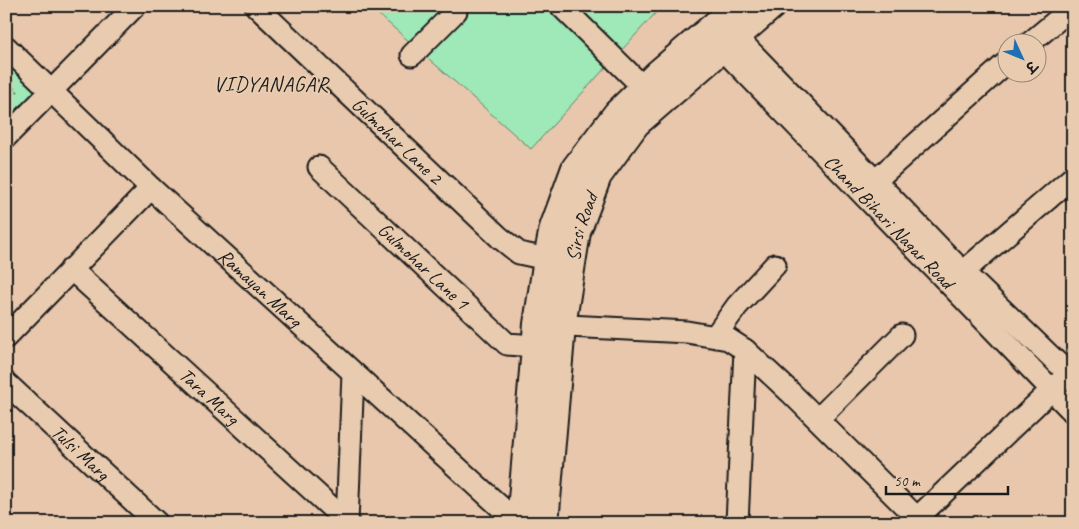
<svg xmlns="http://www.w3.org/2000/svg" width="1079" height="529" font-family="Caveat,'Playpen Sans Deva',sans-serif">
  <style>
    .green { fill: #9fe8b7; stroke: #5e826a }
    .lines { fill: none; stroke-linecap: round; stroke-linejoin: round }
    .minor-casing { stroke: #1c1c1c; stroke-width: 25 }
    .major-casing { stroke: #1c1c1c; stroke-width: 30 }
    .path { stroke: #1c1c1c; stroke-width: 3; stroke-dasharray: 1 4; stroke-linecap: butt }
    .minor { stroke: #e9ccb0; stroke-width: 21 }
    .major { stroke: #e9ccb0; stroke-width: 26 }
    .labels { text-anchor: middle; stroke-width: 4.5; stroke-linejoin: round; paint-order: stroke }
    .street-label { font-size: 20px; fill: #1c1c1c; stroke: #e9ccb0 }
    .neighbourhood-label { font-size: 21px; letter-spacing: 1px; fill: #1c1c1c; stroke: #e9ccb0 }
  </style>
  <rect width="100%" height="100%" fill="#e9c7ac"/>
  <filter id="ink" filterUnits="userSpaceOnUse"><feTurbulence type="fractalNoise" baseFrequency=".02" numOctaves="2"/><feDisplacementMap in="SourceGraphic" scale="10" xChannelSelector="R" yChannelSelector="G"/><feConvolveMatrix kernelMatrix="1 2 1 2 8 2 1 2 1" color-interpolation-filters="sRGB"/></filter>
  <g filter="url(#ink)">
    <!-- green -->
    <g class="green">
      <path d="M369,6H662L531,149Z"/>
      <path d="M6,51L45,88L6,127Z"/>
    </g>
    <g class="lines">
      <defs>
        <g id="minor">
          <path id="s1" d="M256,6L499,237L519,253L547,259"/>
          <path d="M561,6L643,87"/>
          <path d="M726,26L963,272L1073,378"/>
          <path id="s2" d="M712,38L1073,412"/>
          <path d="M1031,42L1073,7"/>
          <path id="s3" d="M6,47L151,188L518,523"/>
          <path d="M412,55L456,11"/>
          <path d="M6,137L135,6"/>
          <path id="s4" d="M319,167L507,344L535,346"/>
          <path d="M875,181L1006,63"/>
          <path id="s5" d="M71,269L347,522"/>
          <path d="M963,272L1073,177"/>
          <path d="M548,325L687,332L728,339L745,350L790,392L922,523"/>
          <path d="M716,335L737,306L775,265"/>
          <path d="M6,337L151,188"/>
          <path id="s6" d="M6,383L157,523"/>
          <path d="M818,419L902,335"/>
          <path d="M917,518L1062,380"/>
          <path d="M347,523L353,373"/>
          <path d="M737,523L745,350"/>
        </g>
        <g id="major">
          <path d="M520,523L537,324L547,259L553,228L575,168L617,113L657,74L737,6"/>
          <path id="s7" d="M545,523L562,326L577,232L598,176L636,124L772,6"/>
        </g>
      </defs>
      <!-- minor casing -->
      <use href="#minor" class="minor-casing"/>
      <!-- major casing -->
      <use href="#major" class="major-casing"/>
      <!-- path -->
      <g class="path">
        <path d="M6,81L19,94"/>
        <path d="M6,97L14,89"/>
      </g>
      <!-- minor -->
      <use href="#minor" class="minor"/>
      <!-- major -->
      <use href="#major" class="major"/>
    </g>
  </g>
  <g class="labels">
    <!-- street labels -->
    <g class="street-label">
      <text dy="7" stroke="none"><textPath href="#s1" startOffset="195">Gulmohar Lane 2</textPath></text>
      <text dy="7" stroke="none"><textPath href="#s2" startOffset="255">Chand Bihari Nagar Road</textPath></text>
      <text dy="7" stroke="none"><textPath href="#s7" startOffset="299">Sirsi Road</textPath></text>
      <text dy="7" stroke="none"><textPath href="#s4" startOffset="144">Gulmohar Lane 1</textPath></text>
      <text dy="7" stroke="none"><textPath href="#s3" startOffset="350">Ramayan Marg</textPath></text>
      <text dy="7" stroke="none"><textPath href="#s5" startOffset="188">Tara Marg</textPath></text>
      <text dy="7" stroke="none"><textPath href="#s6" startOffset="102">Tulsi Marg</textPath></text>
    </g>
    <!-- neighbourhood labels -->
    <g class="neighbourhood-label">
      <text x="271" y="91">VIDYANAGAR</text>
    </g>
  </g>
  <!-- margin -->
  <rect width="1079" height="529" fill="none" stroke="#e9ccb0" stroke-width="25"/>
  <rect x="12" y="12" width="1054" height="504" fill="none" stroke="#1c1c1c" stroke-width="2" filter="url(#ink)"/>
  <!-- north arrow -->
  <g transform="translate(1022 58) rotate(134)"><circle r="24" fill="#e9ccb0" stroke="#978675"/>
  <path d="M0-4L9 19L0 12L-9 19Z" fill="#1f6fb2"/>
  <text y="-8" font-size="14" font-weight="bold" text-anchor="middle" fill="#1c1c1c">उ</text>
  </g>
  <!-- scale -->
  <path d="M886 486v8h122v-8" fill="none" stroke="#1c1c1c" stroke-width="2.5"/>
  <text x="894" y="486" font-size="15" fill="#1c1c1c" stroke="#e9ccb0" stroke-width="4" paint-order="stroke">50 m</text>
</svg>
